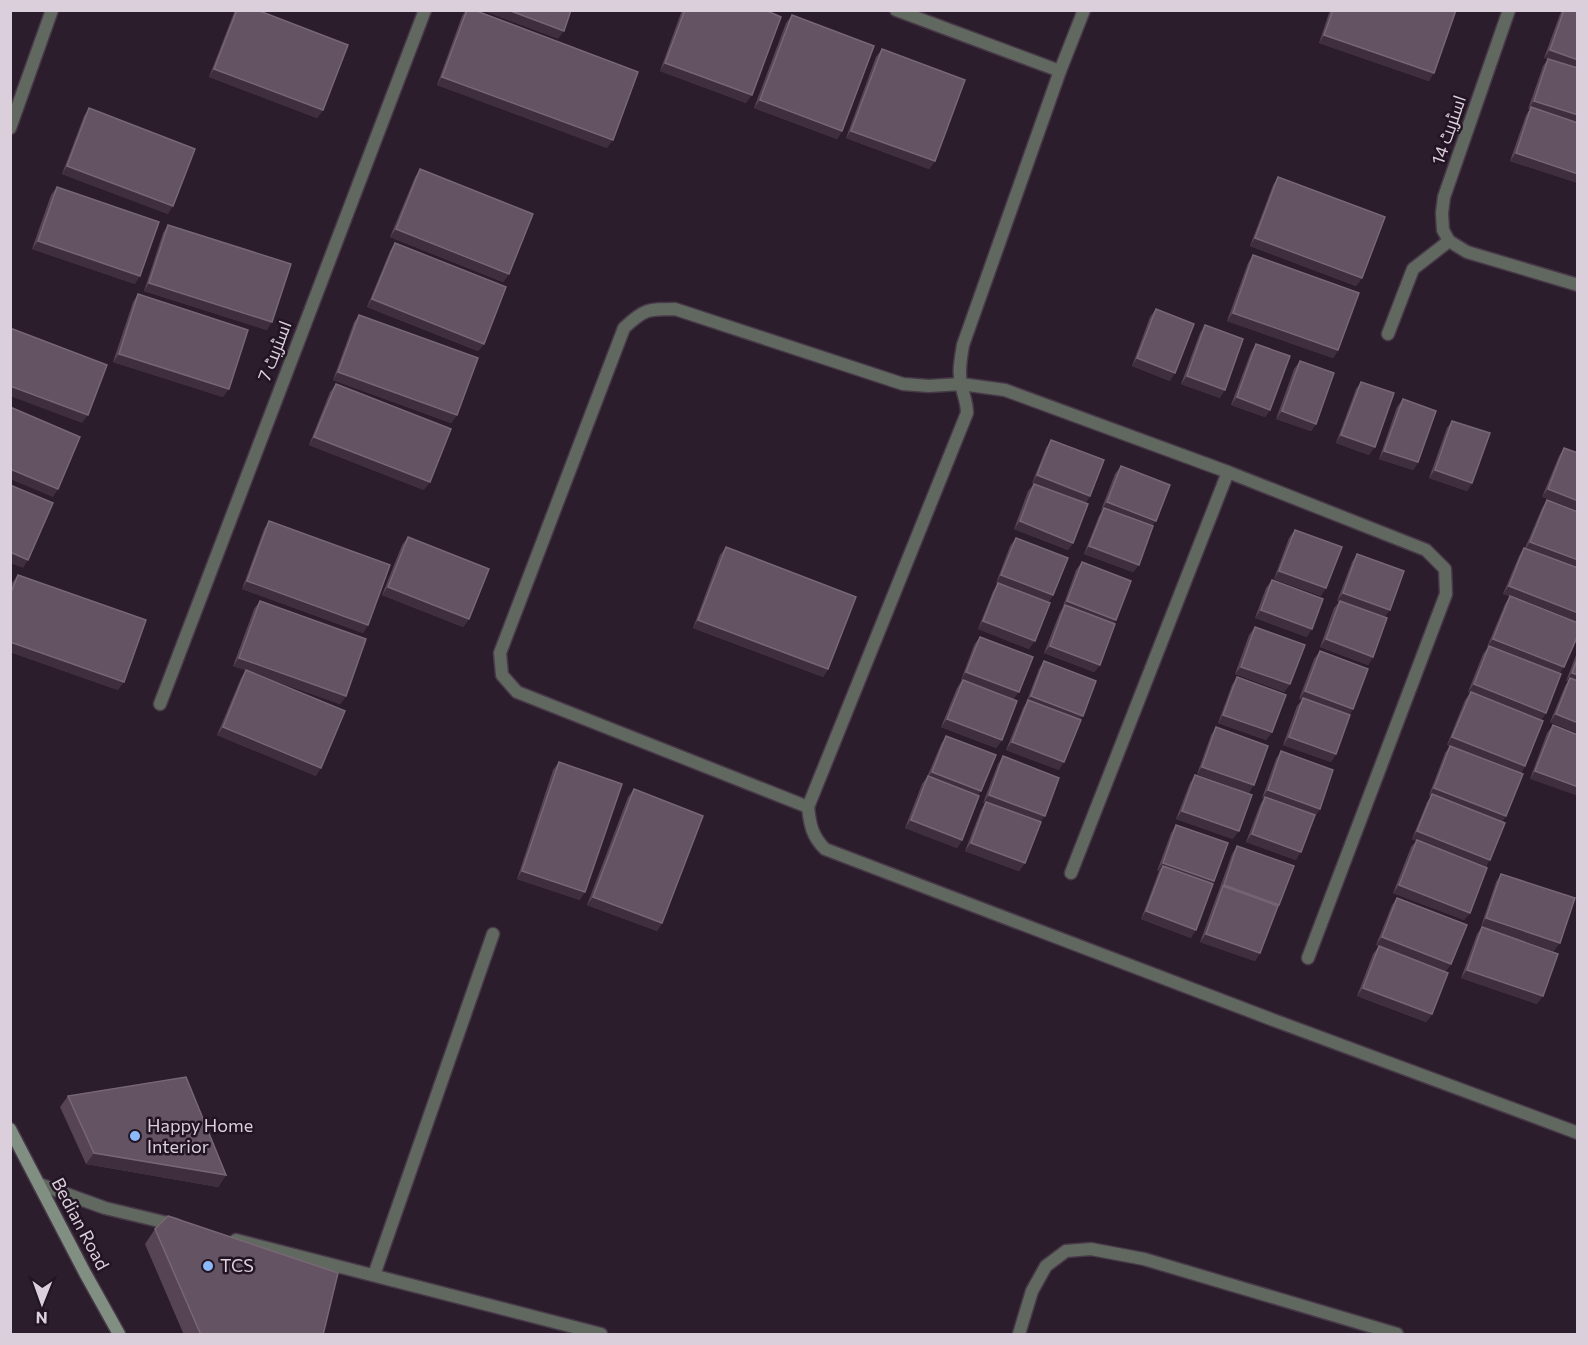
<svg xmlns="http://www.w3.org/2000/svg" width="1588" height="1345" font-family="Commissioner,Cairo,sans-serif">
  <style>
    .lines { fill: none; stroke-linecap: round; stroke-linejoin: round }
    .minor-casing { stroke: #483949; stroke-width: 15 }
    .secondary-casing { stroke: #483949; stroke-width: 15 }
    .minor { stroke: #606860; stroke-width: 12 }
    .secondary { stroke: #818f82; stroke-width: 12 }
    .wall { fill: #564454 }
    .shaded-wall { fill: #3f2e3e }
    .building { fill: #645362; stroke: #776775; stroke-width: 1.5 }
    .poi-dot { fill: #8abafc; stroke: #221423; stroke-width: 2 }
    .labels { text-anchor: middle; stroke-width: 5; stroke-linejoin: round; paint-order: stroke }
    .street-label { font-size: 18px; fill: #dacfda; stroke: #221423 }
    .poi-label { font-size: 18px; fill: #dacfda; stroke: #221423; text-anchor: start }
  </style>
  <rect width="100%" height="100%" fill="#2c1d2d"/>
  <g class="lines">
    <defs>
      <g id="minor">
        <path d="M896,10L1060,71"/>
        <path d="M1084,10L1060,71L963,345C961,358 958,371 961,384C963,394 967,402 967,413L808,807C810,825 812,836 825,849L1276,1021L1578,1133"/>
        <path d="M1509,10L1444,197L1442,213L1443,230L1449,241L1467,252L1578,285"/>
        <path d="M10,128L52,10"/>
        <path d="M1388,334L1413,269L1449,241"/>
        <path d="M160,704L425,10"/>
        <path d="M808,807L517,692L502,675L500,653L624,328C644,309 648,309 675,309L903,384L929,386L961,384L1005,390L1228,472L1426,550L1445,569L1446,594L1308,958"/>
        <path d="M1071,873L1228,472"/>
        <path d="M39,1184L105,1208L176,1225"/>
        <path d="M236,1240L601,1334"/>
        <path d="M374,1275L493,934"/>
        <path d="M1019,1334L1032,1291L1046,1266L1066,1251L1091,1249L1144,1259L1397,1334"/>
      </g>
      <path id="secondary" d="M10,1129L85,1273L119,1334"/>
    </defs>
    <!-- minor casing -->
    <use href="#minor" class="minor-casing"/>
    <!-- secondary casing -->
    <use href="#secondary" class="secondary-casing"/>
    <!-- minor -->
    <use href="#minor" class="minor"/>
    <!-- secondary -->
    <use href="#secondary" class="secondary"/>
  </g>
  <!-- wall -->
  <g class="wall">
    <path d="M235,10H257L323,110L317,118L209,77Z"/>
    <path d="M466,10H474L607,148L437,85L462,16Z"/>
    <path d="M682,10H765L746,103L660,71Z"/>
    <path d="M1330,10H1456L1429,81L1319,43Z"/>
    <path d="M1562,10H1578V183L1510,161L1526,115L1530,109H1528L1543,66L1548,59L1544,58L1560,14Z"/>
    <path d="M792,15L842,131L837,139L754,108L786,23Z"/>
    <path d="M882,49L935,161L929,169L846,138L876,57Z"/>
    <path d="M89,108L168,214L62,174L84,116Z"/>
    <path d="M420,169L509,274L503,282L390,237L415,177Z"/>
    <path d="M1278,177L1362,278L1356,286L1250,246L1273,185Z"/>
    <path d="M57,187L135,284L32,249L51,195Z"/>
    <path d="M168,225L267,330L144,291L163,233Z"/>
    <path d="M395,243L484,344L478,351L367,307L390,251Z"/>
    <path d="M1253,255L1338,350L1333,358L1227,321L1248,263Z"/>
    <path d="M138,294L223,397L113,362L133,302Z"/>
    <path d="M1156,309L1170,381L1132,366L1150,317Z"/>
    <path d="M359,315L457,415L451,423L333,380L354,322Z"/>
    <path d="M1205,325L1220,398L1181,384L1200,333Z"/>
    <path d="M1256,344L1270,410L1265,417L1231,405L1251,352Z"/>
    <path d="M1300,361L1316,424L1311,431L1276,419L1294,369Z"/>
    <path d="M1361,382L1369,455L1336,443L1356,389Z"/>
    <path d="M336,384L424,490L309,445L330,392Z"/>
    <path d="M1403,399L1418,462L1413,470L1379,459L1397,407Z"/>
    <path d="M1452,421L1472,483L1467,491L1429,478L1447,428Z"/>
    <path d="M1051,440L1090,496L1085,503L1073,543L1068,550L1014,529L1028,491L1034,484L1032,483L1046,448Z"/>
    <path d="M1564,448L1578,453L1542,497L1559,456Z"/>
    <path d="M1121,466L1153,526L1139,565L1133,572L1084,554L1099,516L1102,511L1101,510L1115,474Z"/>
    <path d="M1547,500L1560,674L1546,713L1541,720L1525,766L1521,773L1502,822L1470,913L1464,920L1393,893L1411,847L1416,841L1412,839L1427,802L1431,796L1429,795L1445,753L1450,746L1447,745L1465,700L1470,693L1468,692L1483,654L1488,647H1487L1505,604L1510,596L1503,594L1519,556L1524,548H1525L1542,508Z"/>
    <path d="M269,521L368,625L363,633L242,589L264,529Z"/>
    <path d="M1295,530L1321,596L1274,579L1289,538Z"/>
    <path d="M408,537L469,619L463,627L382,595L402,545Z"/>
    <path d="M1016,538L1053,595L1048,603L1029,649L978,629L993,591L998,584L996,583L1010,546Z"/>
    <path d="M726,547L828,669L823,677L693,628L720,555Z"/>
    <path d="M1357,554L1390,610L1384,617L1373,657L1368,665L1320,647L1334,608L1339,602L1337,601L1352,562Z"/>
    <path d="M1082,562L1116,620L1114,623L1100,665L1094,672L1044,653L1060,612L1062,609L1076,570Z"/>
    <path d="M18,575L118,690L10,652V588L12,583Z"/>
    <path d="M1272,580L1307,637L1255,618L1266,588Z"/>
    <path d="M260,601L346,696L340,704L250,672L316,776L217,735L241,678L246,670L233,666L254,609Z"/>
    <path d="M1255,627L1290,684L1284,692L1235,674L1249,635Z"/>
    <path d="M980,637L1014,699L1002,740L996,748L941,727L957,688L962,680H961L974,645Z"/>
    <path d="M1578,650V733L1550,722L1565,686L1568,681H1566Z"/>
    <path d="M1320,651L1353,709L1349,715L1336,754L1331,762L1283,745L1297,706L1302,700L1299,699L1314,659Z"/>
    <path d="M1044,661L1080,720L1059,770L1006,750L1023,708L1026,703L1039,669Z"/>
    <path d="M1237,677L1272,732L1266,740L1218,723L1232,685Z"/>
    <path d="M1553,725L1578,735L1530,779L1547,733Z"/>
    <path d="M1216,727L1249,793L1197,774L1211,735Z"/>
    <path d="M946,736L981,791L978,795L962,840L957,848L905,828L922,784L927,777L941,744Z"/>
    <path d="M1281,751L1320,809L1315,816L1296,860L1246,842L1260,805L1264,798H1262L1276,759Z"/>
    <path d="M1003,756L1040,822L1025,863L1019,871L965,851L981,810L985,803H983L998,764Z"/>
    <path d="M559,762L580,900L517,879L553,770Z"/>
    <path d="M1195,775L1233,839L1176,819L1190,783Z"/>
    <path d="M634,789L662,923L657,931L587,905L628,797Z"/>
    <path d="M1176,825L1214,881L1191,938L1141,919L1159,871H1157L1171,833Z"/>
    <path d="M1237,846L1278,907L1260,953L1255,961L1200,942L1232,854Z"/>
    <path d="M1501,874L1554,951L1484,927L1537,1004L1461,978L1477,934L1482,927L1481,926L1496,882Z"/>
    <path d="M1397,898L1451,964L1445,972L1376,945L1392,905Z"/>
    <path d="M1379,946L1432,1014L1426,1022L1357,996L1373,954Z"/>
    <path d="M68,1096L226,1175L218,1187L86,1164L60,1107Z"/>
    <path d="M155,1229L323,1335H184L145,1244Z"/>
  </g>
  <!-- shaded-wall -->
  <g class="shaded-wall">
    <path d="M481,10H508L564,31L558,39Z"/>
    <path d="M1324,35L1434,73L1429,81L1319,43Z"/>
    <path d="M1550,50L1578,60V69L1544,58Z"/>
    <path d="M665,63L752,95L746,103L660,71Z"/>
    <path d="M214,69L323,110L317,118L209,77Z"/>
    <path d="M442,77L613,140L607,148L437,85Z"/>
    <path d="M760,100L842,131L837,139L754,108Z"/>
    <path d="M1534,101L1578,115V125L1531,107L1530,109H1528Z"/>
    <path d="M851,131L935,161L929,169L846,138Z"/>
    <path d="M1516,153L1578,174V183L1510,161Z"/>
    <path d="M67,166L173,206L168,214L62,174Z"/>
    <path d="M396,229L509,274L503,282L390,237Z"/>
    <path d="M1255,238L1362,278L1356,286L1250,246Z"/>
    <path d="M38,241L140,276L135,284L32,249Z"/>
    <path d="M149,283L272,322L267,330L144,291Z"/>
    <path d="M372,299L484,344L478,351L367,307Z"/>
    <path d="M1233,313L1338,350L1333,358L1227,321Z"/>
    <path d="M119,354L229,389L223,397L113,362Z"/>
    <path d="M1137,358L1175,373L1170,381L1132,366Z"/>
    <path d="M338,372L457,415L451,423L333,380Z"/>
    <path d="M1187,376L1225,390L1220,398L1181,384Z"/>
    <path d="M10,386L88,415L82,423L10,396Z"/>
    <path d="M1237,397L1270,410L1265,417L1231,405Z"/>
    <path d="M1282,411L1316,424L1311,431L1276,419Z"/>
    <path d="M1341,435L1375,447L1369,455L1336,443Z"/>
    <path d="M314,437L430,482L424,490L309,445Z"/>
    <path d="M1384,451L1418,462L1413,470L1379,459Z"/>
    <path d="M10,469L58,489L53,497L10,479Z"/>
    <path d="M1435,470L1472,483L1467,491L1429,478Z"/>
    <path d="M1037,475L1090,496L1085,503L1032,483Z"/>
    <path d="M1548,489L1578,501V511L1542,497Z"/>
    <path d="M1107,502L1156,521L1150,529L1104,508L1102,511L1101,510Z"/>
    <path d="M1020,521L1073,543L1068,550L1014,529Z"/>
    <path d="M1530,542L1578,560V570L1525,550Z"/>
    <path d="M1089,546L1139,565L1133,572L1084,554Z"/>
    <path d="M10,552L28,560L23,568L10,563Z"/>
    <path d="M1279,571L1326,588L1321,596L1274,579Z"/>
    <path d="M1001,575L1053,595L1048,603L996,583Z"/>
    <path d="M247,581L368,625L363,633L242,589Z"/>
    <path d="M1509,586L1578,613V623L1503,594Z"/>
    <path d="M388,587L469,619L463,627L382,595Z"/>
    <path d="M1343,593L1390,610L1384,618L1337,601Z"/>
    <path d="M1067,601L1116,620L1111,628L1065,605L1061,609Z"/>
    <path d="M1261,610L1312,629L1307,637L1255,618Z"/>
    <path d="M698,620L828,669L823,677L693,628Z"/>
    <path d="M983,621L1035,641L1029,649L978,629Z"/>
    <path d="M1326,639L1373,657L1368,665L1320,647Z"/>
    <path d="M1493,639L1564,667L1559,675L1487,647Z"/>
    <path d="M10,642L124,682L118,690L10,652Z"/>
    <path d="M1050,646L1100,665L1094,672L1044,653Z"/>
    <path d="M239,658L346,696L340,704L233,666Z"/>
    <path d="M1241,667L1290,684L1284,692L1235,674Z"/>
    <path d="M966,672L1019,692L1013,700L961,680Z"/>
    <path d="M1572,673L1578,675V685L1570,678L1568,681H1566Z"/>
    <path d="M1474,684L1546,713L1541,720L1468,692Z"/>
    <path d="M1305,691L1353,709L1348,717L1299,699Z"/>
    <path d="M1031,696L1083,716L1078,723L1028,700Z"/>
    <path d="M1556,714L1578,723V733L1550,722Z"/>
    <path d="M1223,715L1272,732L1266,740L1218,723Z"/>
    <path d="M947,719L1002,740L996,748L941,727Z"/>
    <path d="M223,727L321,768L316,776L217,735Z"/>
    <path d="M1289,737L1336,754L1331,762L1283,745Z"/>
    <path d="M1452,737L1525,766L1520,774L1447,745Z"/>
    <path d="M1012,742L1064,762L1059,770L1006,750Z"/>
    <path d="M1202,767L1254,785L1249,793L1197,774Z"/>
    <path d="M1535,771L1578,787V796L1530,779Z"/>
    <path d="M932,772L981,791L976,799L926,780Z"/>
    <path d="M1434,788L1506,816L1501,824L1432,794L1431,796L1429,795Z"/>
    <path d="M1268,790L1320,809L1314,817L1262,798Z"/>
    <path d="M989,795L1045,816L1039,824L983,803Z"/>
    <path d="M1182,811L1239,831L1233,839L1176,819Z"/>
    <path d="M911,820L962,840L957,848L905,828Z"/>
    <path d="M1417,831L1490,860L1485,868L1412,839Z"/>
    <path d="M1252,834L1301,852L1296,860L1246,842Z"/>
    <path d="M971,843L1025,863L1019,871L965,851Z"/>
    <path d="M1163,863L1214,881L1208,889L1163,866L1159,871H1157Z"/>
    <path d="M522,871L585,892L580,900L517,879Z"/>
    <path d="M1224,885L1279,905L1274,913L1223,886L1218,892Z"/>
    <path d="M1399,885L1470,913L1464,920L1393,893Z"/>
    <path d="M593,897L662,923L657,931L587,905Z"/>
    <path d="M1146,911L1196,930L1191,938L1141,919Z"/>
    <path d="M1486,918L1560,943L1554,951L1481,926Z"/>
    <path d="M1206,934L1260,953L1255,961L1200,942Z"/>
    <path d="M1382,937L1451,964L1445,972L1376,945Z"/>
    <path d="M1467,970L1543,996L1537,1004L1461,978Z"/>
    <path d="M1363,988L1432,1014L1426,1022L1357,996Z"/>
    <path d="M94,1153L226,1175L218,1187L86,1164Z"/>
  </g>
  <!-- building -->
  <g class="building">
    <path d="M237,10H257L348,45L323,110L214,69Z"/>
    <path d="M467,10H474L638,72L613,140L442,77Z"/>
    <path d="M508,10H571L564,31Z"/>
    <path d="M685,10H765L781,17L752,95L665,63Z"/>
    <path d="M1333,10H1456L1434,73L1324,35Z"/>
    <path d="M1564,10H1578V60L1550,50Z"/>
    <path d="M792,15L874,46L842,131L760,100Z"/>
    <path d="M882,49L965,80L935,161L851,131Z"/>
    <path d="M1548,59L1578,68V115L1534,101Z"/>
    <path d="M1531,107L1578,123V174L1516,153Z"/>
    <path d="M89,108L195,149L173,206L67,166Z"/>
    <path d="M420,169L533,214L509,274L396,229Z"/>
    <path d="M1278,177L1385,217L1362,278L1255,238Z"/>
    <path d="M57,187L159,222L140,276L38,241Z"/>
    <path d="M168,225L291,264L272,322L149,283Z"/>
    <path d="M395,243L506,287L484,344L372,299Z"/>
    <path d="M1253,255L1359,293L1338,350L1233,313Z"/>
    <path d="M138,294L248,330L229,389L119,354Z"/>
    <path d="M1156,309L1194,324L1175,373L1137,358Z"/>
    <path d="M359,315L478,358L457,415L338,372Z"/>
    <path d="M1205,325L1243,339L1225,390L1187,376Z"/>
    <path d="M10,328L107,365L88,415L10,386Z"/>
    <path d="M1256,344L1290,356L1270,410L1237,397Z"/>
    <path d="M1300,361L1334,373L1316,424L1282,411Z"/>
    <path d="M1361,382L1394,393L1375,447L1341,435Z"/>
    <path d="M336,384L451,429L430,482L314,437Z"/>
    <path d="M1403,399L1436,411L1418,462L1384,451Z"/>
    <path d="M10,407L80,437L58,489L10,469Z"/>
    <path d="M1452,421L1490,433L1472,483L1435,470Z"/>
    <path d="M1051,440L1104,460L1090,496L1037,475Z"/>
    <path d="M1564,448L1578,453V501L1548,489Z"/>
    <path d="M1121,466L1170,485L1156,521L1107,502Z"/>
    <path d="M1034,484L1088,504L1073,543L1020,521Z"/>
    <path d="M10,485L53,503L28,560L10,552Z"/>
    <path d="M1547,500L1578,512V560L1530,542Z"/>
    <path d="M1104,508L1153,526L1139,565L1089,546Z"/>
    <path d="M269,521L390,565L368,625L247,581Z"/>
    <path d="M1295,530L1342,547L1326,588L1279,571Z"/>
    <path d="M408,537L489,569L469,619L388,587Z"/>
    <path d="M1016,538L1068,558L1053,595L1001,575Z"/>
    <path d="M726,547L856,597L828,669L698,620Z"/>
    <path d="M1524,548L1578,568V613L1509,586Z"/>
    <path d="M1357,554L1404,571L1390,610L1343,593Z"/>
    <path d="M1082,562L1131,581L1116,620L1067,601Z"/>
    <path d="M18,575L146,620L124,682L10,642V595Z"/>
    <path d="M1272,580L1323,599L1312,629L1261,610Z"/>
    <path d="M998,583L1050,603L1035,641L983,621Z"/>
    <path d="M1510,596L1578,623V635L1564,667L1493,639Z"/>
    <path d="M260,601L366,639L346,696L239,658Z"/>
    <path d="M1340,601L1387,618L1373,657L1326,639Z"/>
    <path d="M1065,605L1115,624L1100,665L1050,646Z"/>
    <path d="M1255,627L1305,645L1290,684L1241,667Z"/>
    <path d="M980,637L1033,657L1019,692L966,672Z"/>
    <path d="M1489,646L1561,674L1546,713L1474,684Z"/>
    <path d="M1320,651L1368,669L1353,709L1305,691Z"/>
    <path d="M1578,657V675L1572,673Z"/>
    <path d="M1044,661L1096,681L1083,716L1031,696Z"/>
    <path d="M246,670L345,711L321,768L223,727Z"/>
    <path d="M1237,677L1286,695L1272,732L1223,715Z"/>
    <path d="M1570,678L1578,681V723L1556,714Z"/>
    <path d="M963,680L1017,701L1002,740L947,719Z"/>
    <path d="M1471,692L1543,721L1525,766L1452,737Z"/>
    <path d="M1303,698L1350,715L1336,754L1289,737Z"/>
    <path d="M1028,700L1081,720L1064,762L1012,742Z"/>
    <path d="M1553,725L1578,735V787L1535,771Z"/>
    <path d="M1216,727L1268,746L1254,785L1202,767Z"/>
    <path d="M946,736L996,755L981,791L932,772Z"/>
    <path d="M1450,746L1523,774L1506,816L1434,788Z"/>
    <path d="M1281,751L1333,770L1320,809L1268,790Z"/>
    <path d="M1003,756L1059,778L1045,816L989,795Z"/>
    <path d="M559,762L622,784L585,892L522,871Z"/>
    <path d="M1195,775L1252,795L1239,831L1182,811Z"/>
    <path d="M928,776L979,796L962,840L911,820Z"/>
    <path d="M634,789L703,816L662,923L593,897Z"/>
    <path d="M1432,794L1505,823L1490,860L1417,831Z"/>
    <path d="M1265,797L1315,815L1301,852L1252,834Z"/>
    <path d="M986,802L1041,822L1025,863L971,843Z"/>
    <path d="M1176,825L1228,843L1214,881L1163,863Z"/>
    <path d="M1417,840L1487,868L1470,913L1399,885Z"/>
    <path d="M1237,846L1294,866L1279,905L1224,885Z"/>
    <path d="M1163,866L1213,884L1196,930L1146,911Z"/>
    <path d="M1501,874L1575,898L1560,943L1486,918Z"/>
    <path d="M1223,886L1278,906L1260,953L1206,934Z"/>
    <path d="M1397,898L1467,925L1451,964L1382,937Z"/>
    <path d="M1482,927L1558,954L1543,996L1467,970Z"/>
    <path d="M1379,946L1448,973L1432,1014L1363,988Z"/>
    <path d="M186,1077L226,1175L94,1153L68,1096Z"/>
    <path d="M168,1216L338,1273L323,1335H201L155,1229Z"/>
  </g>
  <!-- markers -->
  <g class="poi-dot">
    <circle cx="135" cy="1136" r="6"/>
    <circle cx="208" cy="1266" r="6"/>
  </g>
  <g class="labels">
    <!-- street labels -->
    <g class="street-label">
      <text transform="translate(1449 130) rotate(-71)" y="6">اسٹریٹ 14</text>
      <text transform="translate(275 351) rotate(-69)" y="6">اسٹریٹ 7</text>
      <text transform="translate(80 1224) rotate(62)" y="6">Bedian Road</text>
    </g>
    <!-- poi labels -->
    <g class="poi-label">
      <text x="147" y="1132">Happy Home<tspan x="147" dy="21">Interior</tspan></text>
      <text x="220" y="1272">TCS</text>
    </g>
  </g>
  <!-- border -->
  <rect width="1588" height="1345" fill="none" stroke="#dacfda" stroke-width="24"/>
  <!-- north arrow -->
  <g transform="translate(42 1303) rotate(181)" stroke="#221423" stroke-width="4.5" paint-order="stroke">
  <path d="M0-4.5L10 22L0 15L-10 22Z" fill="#dacfda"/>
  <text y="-9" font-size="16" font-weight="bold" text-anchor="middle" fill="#dacfda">N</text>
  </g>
</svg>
